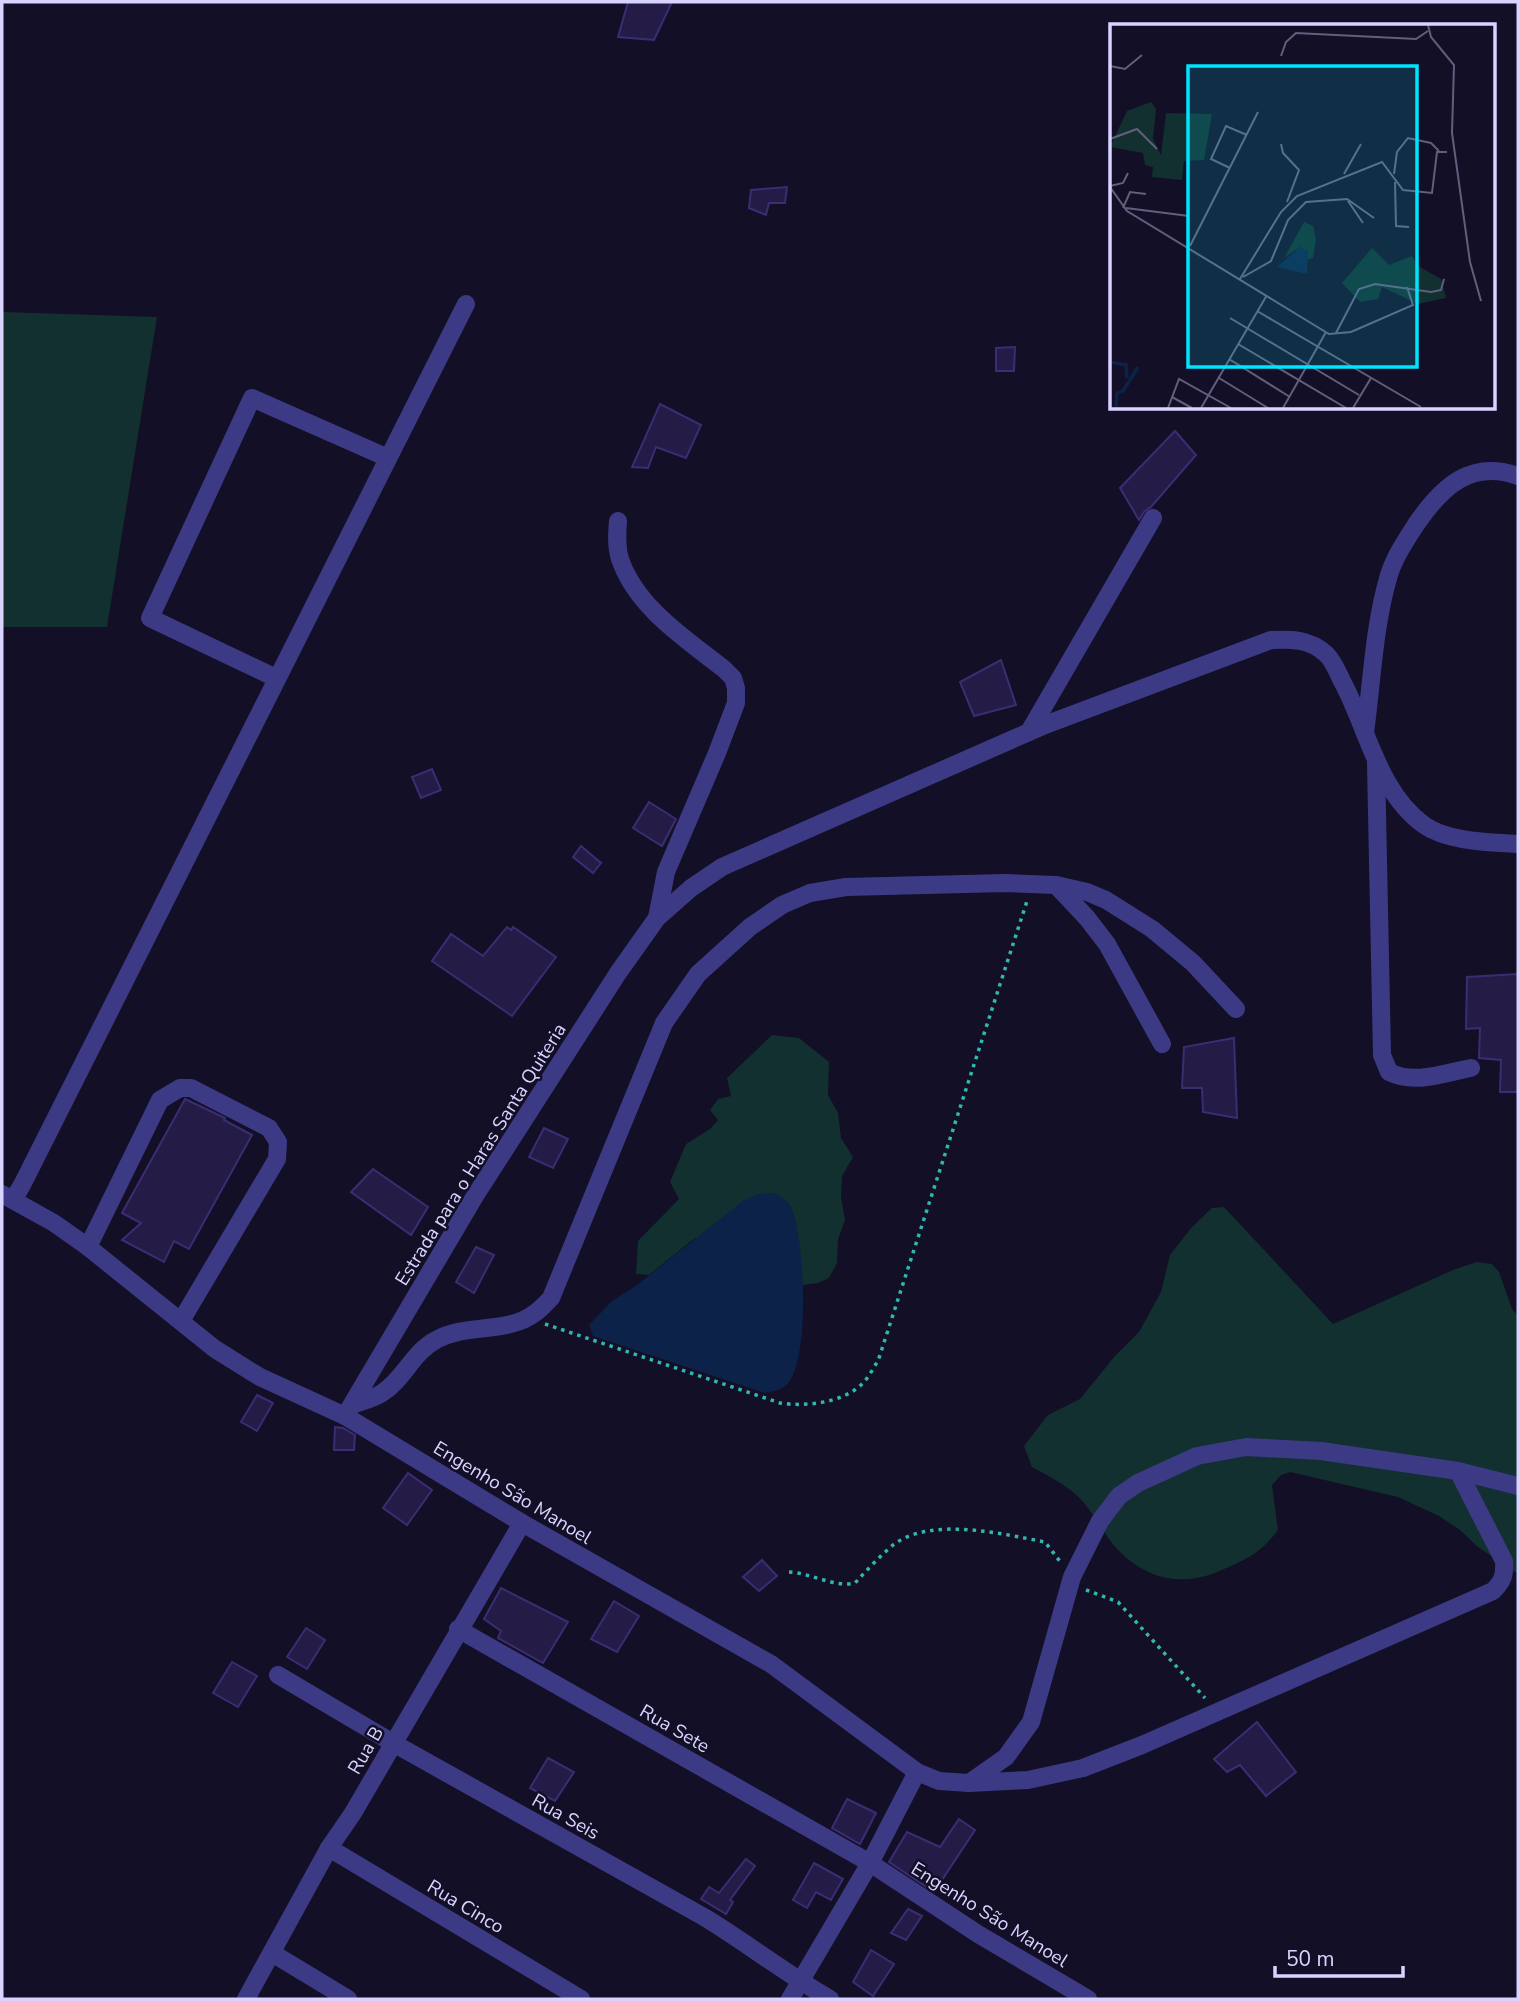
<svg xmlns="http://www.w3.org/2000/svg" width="1520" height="2001" font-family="'Nunito Sans',sans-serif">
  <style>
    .green { fill: #12302f }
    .water { fill: #0c2248 }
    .building { fill: #241b47; stroke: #3b2d73; stroke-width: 2 }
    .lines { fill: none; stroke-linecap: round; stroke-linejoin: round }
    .path { stroke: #2fb8b0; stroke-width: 3.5; stroke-dasharray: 3.5 5; stroke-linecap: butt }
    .minor { stroke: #3d3a85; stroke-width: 18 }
    .labels { text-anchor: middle; stroke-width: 5; stroke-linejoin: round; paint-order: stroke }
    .street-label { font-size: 19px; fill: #d9d4ff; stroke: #130f26 }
    .inset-river { fill: none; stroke: #0c2248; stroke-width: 3.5 }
    .inset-road { fill: none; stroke: #625e7d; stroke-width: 2 }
    .view { fill: #00e5ff; fill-opacity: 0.15; stroke: #00e5ff; stroke-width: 3.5 }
    .inset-edge { fill: none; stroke: #d9d4ff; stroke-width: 3.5 }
  </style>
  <rect width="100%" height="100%" fill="#130f26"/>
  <!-- green -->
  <g class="green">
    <path d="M2,312L157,317L107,627H2Z"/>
    <path d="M772,1035L799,1038L829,1062L828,1095L838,1113L841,1138L853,1157L842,1176L841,1197L845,1220L838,1239L837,1263L829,1278L818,1283L802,1285L788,1291L695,1238L649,1275L636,1274L638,1241L679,1199L670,1182L686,1144L710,1129L718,1120L710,1110L718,1099L731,1096L727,1078Z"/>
    <path d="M1224,1207L1333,1324L1453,1270L1477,1262L1492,1264L1499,1272L1512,1309L1518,1316V1574L1478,1547L1460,1530L1439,1516L1398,1497L1290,1472L1281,1475L1272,1485L1278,1530C1261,1553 1247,1559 1222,1570C1184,1587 1149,1581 1119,1551C1105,1537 1097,1518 1084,1503C1071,1487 1050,1477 1032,1467L1024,1446L1048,1415L1080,1399L1115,1356L1139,1332L1161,1292L1170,1255L1192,1227L1212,1208Z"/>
  </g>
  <!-- water -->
  <path class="water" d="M775,1193C781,1197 788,1201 791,1207C805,1238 810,1354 789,1382C783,1390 774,1391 765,1393L593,1336L589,1325L612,1301L637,1285L744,1200L759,1194Z"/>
  <!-- building -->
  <g class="building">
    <path d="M628,2H672L654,40L618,37Z"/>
    <path d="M787,187L785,203H769L766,215L749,208L751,190Z"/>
    <path d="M1015,347L1014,371H996V348Z"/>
    <path d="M660,404L701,425L686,458L656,447L648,468L632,467Z"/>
    <path d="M1175,431L1196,455L1151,507L1144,512L1139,520L1120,488Z"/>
    <path d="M1001,660L1016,705L974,716L960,682Z"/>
    <path d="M432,769L441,790L421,798L412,777Z"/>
    <path d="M649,802L676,819L662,846L633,828Z"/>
    <path d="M581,846L601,863L593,873L573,857Z"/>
    <path d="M507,927L511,930L513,927L556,957L512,1016L432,961L451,934L483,956Z"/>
    <path d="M1518,974V1092H1500L1501,1060L1479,1058L1480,1028L1466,1029L1467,977Z"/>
    <path d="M1234,1038L1237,1118L1203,1112L1202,1088H1182L1184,1047Z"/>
    <path d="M185,1099L225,1118L224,1120L252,1135L189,1249L174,1241L164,1262L122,1240L141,1223L122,1213Z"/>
    <path d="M544,1128L568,1139L553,1168L529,1157Z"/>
    <path d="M373,1169L428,1207L411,1235L351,1192Z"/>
    <path d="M476,1247L494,1255L474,1293L456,1282Z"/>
    <path d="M257,1395L273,1403L257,1431L241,1422Z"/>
    <path d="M335,1427L343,1428L355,1435L354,1450H334Z"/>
    <path d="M408,1473L432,1490L407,1525L383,1508Z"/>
    <path d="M762,1560L777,1576L759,1591L743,1577Z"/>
    <path d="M501,1588L568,1622L543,1663L498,1638L501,1631L484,1619Z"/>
    <path d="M614,1601L639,1616L617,1652L591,1639Z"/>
    <path d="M306,1628L325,1640L307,1669L287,1657Z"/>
    <path d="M232,1662L257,1676L238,1707L213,1693Z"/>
    <path d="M1257,1722L1296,1772L1266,1796L1240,1765L1227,1772L1214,1759Z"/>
    <path d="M548,1758L574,1772L555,1801L530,1788Z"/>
    <path d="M847,1799L876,1813L860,1844L832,1828Z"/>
    <path d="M959,1819L975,1830L934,1892L889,1862L907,1832L940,1847Z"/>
    <path d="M746,1859L755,1866L730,1900L733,1902L726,1914L701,1899L709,1887L719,1893Z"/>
    <path d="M814,1863L843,1879L831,1900L816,1892L807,1908L793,1900Z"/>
    <path d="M908,1909L922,1916L906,1940L891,1933Z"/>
    <path d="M871,1950L894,1964L873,1996L853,1982Z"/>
  </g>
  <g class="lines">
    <!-- path -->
    <g class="path">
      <path d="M545,1324L780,1403C805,1407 844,1403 863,1383C869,1377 873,1368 878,1361L1027,901"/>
      <path d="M789,1572C811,1573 835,1588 855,1583C867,1570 880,1556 893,1545C931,1516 1002,1534 1045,1542L1062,1564"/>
      <path d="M1086,1590L1118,1602L1205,1698"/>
    </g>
    <!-- minor -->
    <g class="minor">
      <path d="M618,521C617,533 616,546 620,559C636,607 686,639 724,669L733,678L736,688V703L717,753L666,872L657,918"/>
      <path d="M276,678L150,618L252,398L388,458"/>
      <path d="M1029,732L1153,518"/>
      <path d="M1365,733C1372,681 1374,625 1389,575C1395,556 1406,540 1417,523C1442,487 1471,459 1518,476"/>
      <path d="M1376,764L1382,1055L1389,1072C1415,1085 1444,1073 1471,1068"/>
      <path d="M1056,885L1087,918L1107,944L1162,1044"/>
      <path d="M2,1194L54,1223L88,1247L215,1349L260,1377L345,1416L522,1523L771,1664L917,1772L939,1781L969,1783L1028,1780L1083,1768L1142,1745L1493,1591C1503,1581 1505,1575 1504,1561L1458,1471"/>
      <path d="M13,1200L22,1185L466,304"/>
      <path d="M88,1247L160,1100L180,1088H191L269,1128L278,1142L277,1159L181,1321"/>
      <path d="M352,1405C362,1401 373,1399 382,1393C404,1379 413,1352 436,1340C466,1323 508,1334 535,1313C541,1309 546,1303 551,1298L664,1023L698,974L750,927L782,905L810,893L846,887L1005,883L1056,885L1087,892L1106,900L1152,929L1193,963L1236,1009"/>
      <path d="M345,1416L475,1196L618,973L657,918L691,888L722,867L1045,725L1271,640C1291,639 1310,639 1326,654C1333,660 1338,673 1342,681C1368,729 1378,792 1424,825C1448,842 1490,842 1518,844"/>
      <path d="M458,1629L870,1863L978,1934L1088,1999"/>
      <path d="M278,1675L393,1743L704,1917C747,1943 786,1974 830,1999"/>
      <path d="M969,1783L1006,1757L1031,1722L1072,1577L1100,1521L1119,1496L1138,1483L1197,1456L1246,1447L1321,1451L1458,1471L1518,1486"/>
      <path d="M329,1848L581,1999"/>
      <path d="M272,1953L348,1999"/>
      <path d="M246,1999L329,1848L353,1813L522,1523"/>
      <path d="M790,1999L870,1863L917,1772"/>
    </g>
  </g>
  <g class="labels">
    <!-- street labels -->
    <g class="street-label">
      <text transform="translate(480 1154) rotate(-58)" y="7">Estrada para o Haras Santa Quiteria</text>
      <text transform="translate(513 1492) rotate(31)" y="7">Engenho São Manoel</text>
      <text transform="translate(675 1728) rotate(30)" y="7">Rua Sete</text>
      <text transform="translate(365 1750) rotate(-60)" y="7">Rua B</text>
      <text transform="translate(566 1816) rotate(29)" y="7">Rua Seis</text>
      <text transform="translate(466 1906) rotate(31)" y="7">Rua Cinco</text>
      <text transform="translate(990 1914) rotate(32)" y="7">Engenho São Manoel</text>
    </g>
  </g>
  <!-- overview -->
  <g transform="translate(1110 24)">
    <rect width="385" height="385" fill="#130f26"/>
    <path d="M41,78L46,85L43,115L51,131L56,89L102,90L94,136L74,137L72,156L42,153L43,143L35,141L33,129L0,123L17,87ZM194,198L203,202L206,216L203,234L197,236L190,223L174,234ZM262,224L279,241L302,232L308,242L331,255L336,274L308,280L272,263L268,275L250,278L232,259Z" fill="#12302f"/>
    <path d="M190,223L198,227L197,250L167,243Z" fill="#0c2248"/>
    <path class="inset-river" d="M0,338L16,341L17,354M6,384L7,369L13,367L28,343"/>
    <path class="inset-road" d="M318,1L321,13L344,41L342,109L360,238L371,277M171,32L176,18L186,9L306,15L318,7M0,42L15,45L32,31M0,115L27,105L47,125M171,120L173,129L189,146L177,178M120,144L101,135L116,102L137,111M234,150L251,120M284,150L287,128L298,114L321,119L329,127M285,158L286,202L299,203M0,162L13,159L18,149M0,163L17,187L219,310L241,308L303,281L297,263M238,177L253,199M13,184L20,168L36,170M16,184L79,192M80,222L148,88M133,253L161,237L178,196L196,178L237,175L264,194M130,255L171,188L187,172L272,138L293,166L322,169L327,128H337M147,287L311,383M120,294L249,371M226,309L249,265L265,260L321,268L331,266L334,255M128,320L236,384M119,335L180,373M109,354L158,384M62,373L82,384M58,384L69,355L121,384M91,384L157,271M173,384L216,308M243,384L261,354"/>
    <path class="view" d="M78,42H307V343H78Z"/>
    <rect width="385" height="385" class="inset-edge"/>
  </g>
  <!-- border -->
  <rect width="1520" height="2001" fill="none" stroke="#d9d4ff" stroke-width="7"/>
  <!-- scale -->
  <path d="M1275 1966v10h128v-10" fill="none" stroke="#d9d4ff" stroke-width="3.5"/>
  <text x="1286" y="1966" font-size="21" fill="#d9d4ff" stroke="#130f26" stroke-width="5" paint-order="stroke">50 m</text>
</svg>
